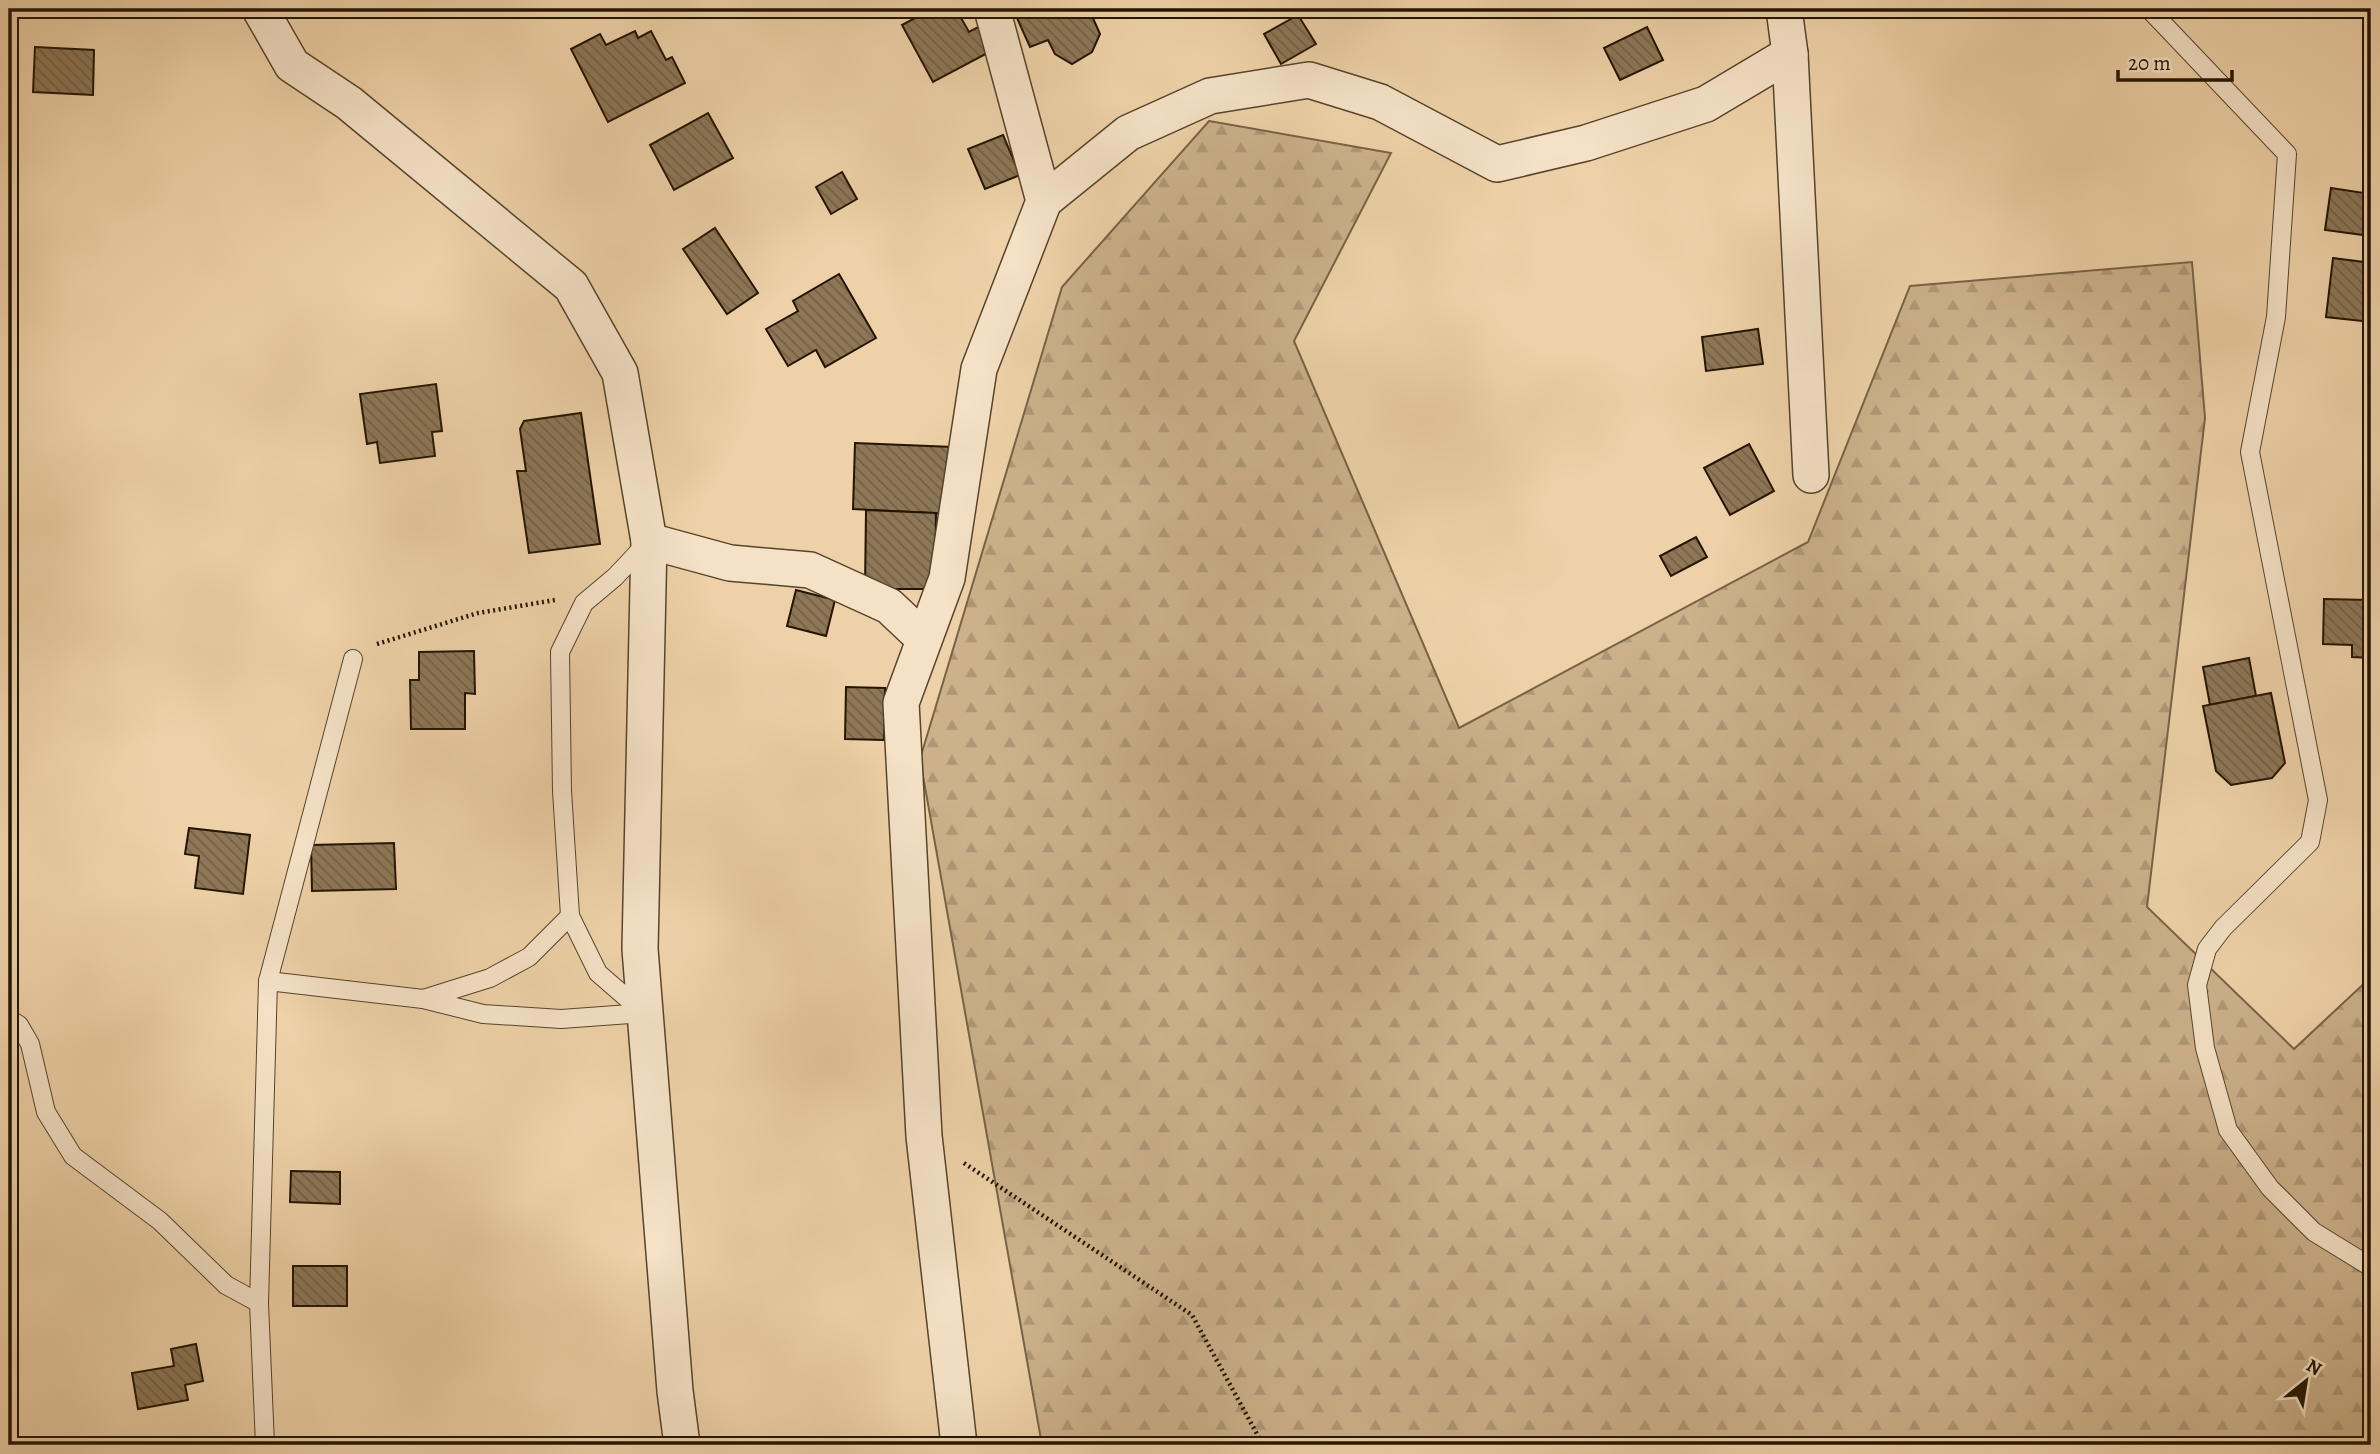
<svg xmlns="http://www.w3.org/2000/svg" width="2380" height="1454" font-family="Alegreya,serif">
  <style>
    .forest { fill: url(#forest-firs); stroke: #786346; stroke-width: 2 }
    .building { fill: url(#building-back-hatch); stroke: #241500; stroke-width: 2 }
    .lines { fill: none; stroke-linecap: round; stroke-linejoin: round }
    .service-casing { stroke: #56442a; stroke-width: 20 }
    .minor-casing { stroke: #56442a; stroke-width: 38 }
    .path { stroke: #241500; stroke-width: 4.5; stroke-dasharray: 2 3.5; stroke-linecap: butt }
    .service { stroke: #f4e1c6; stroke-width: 18 }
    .minor { stroke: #f4e1c6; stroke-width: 35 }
  </style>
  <defs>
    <pattern id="forest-firs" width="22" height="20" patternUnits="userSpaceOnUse" patternTransform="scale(1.75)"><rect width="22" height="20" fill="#ccb18b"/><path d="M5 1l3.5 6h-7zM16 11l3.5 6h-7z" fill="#af9776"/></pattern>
    <pattern id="building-back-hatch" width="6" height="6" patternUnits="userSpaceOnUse" patternTransform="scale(1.75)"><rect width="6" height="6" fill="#8d7757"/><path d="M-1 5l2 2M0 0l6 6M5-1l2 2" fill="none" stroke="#736046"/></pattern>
  </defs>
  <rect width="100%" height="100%" fill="#eed1a8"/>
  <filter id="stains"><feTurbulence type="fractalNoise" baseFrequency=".00286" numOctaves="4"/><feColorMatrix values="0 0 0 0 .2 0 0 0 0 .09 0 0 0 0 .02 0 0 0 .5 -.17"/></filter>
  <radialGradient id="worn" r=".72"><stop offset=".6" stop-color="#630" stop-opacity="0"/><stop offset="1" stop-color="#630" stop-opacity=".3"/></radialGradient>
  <!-- forest -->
  <path class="forest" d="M1209,121L1391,153L1294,341L1459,728L1808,542L1910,286L2192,262L2205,418L2147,907L2294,1049L2371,977V1445H1042L920,759L1062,287Z"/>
  <!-- building -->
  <g class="building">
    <path d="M932,9H956L969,32L982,25L995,49L933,82L902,25Z"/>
    <path d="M1013,9H1089L1100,34L1092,52L1072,64L1055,54L1048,40L1030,47Z"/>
    <path d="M1298,15L1316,44L1281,64L1264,34Z"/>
    <path d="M1647,27L1663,60L1620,80L1604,48Z"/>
    <path d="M635,31L638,38L651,31L666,60L672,57L685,83L608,122L571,49L600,34L606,45Z"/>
    <path d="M35,47L94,50L93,95L33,92Z"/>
    <path d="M708,113L733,158L674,190L650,145Z"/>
    <path d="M1003,135L1020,175L985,189L968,149Z"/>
    <path d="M842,172L857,199L831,214L816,187Z"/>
    <path d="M2331,188L2371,194V236L2325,230Z"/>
    <path d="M715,228L758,293L727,314L683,249Z"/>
    <path d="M2333,258L2371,263V322L2326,317Z"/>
    <path d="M839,274L876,338L825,367L816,350L788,366L766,329L798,311L793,301Z"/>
    <path d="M1758,329L1763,364L1706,371L1702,337Z"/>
    <path d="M436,384L442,431L432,432L435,456L380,463L377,442L367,444L360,394Z"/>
    <path d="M581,413L600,544L529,553L517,471H526L520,429L524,421Z"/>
    <path d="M855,443L953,447L950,514L853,509Z"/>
    <path d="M1749,444L1774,491L1730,515L1704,468Z"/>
    <path d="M866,510L936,513L935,589H865Z"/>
    <path d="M1696,537L1707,557L1671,576L1660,556Z"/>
    <path d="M796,590L835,600L826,636L787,626Z"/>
    <path d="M2324,599L2371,600V658L2352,657V645L2323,644Z"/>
    <path d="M474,651L475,694L465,693V729H411L410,680H419V652Z"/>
    <path d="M2249,658L2256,696L2210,705L2203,667Z"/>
    <path d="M846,687L885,688L884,740L845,739Z"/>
    <path d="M2271,693L2285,763L2272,778L2231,785L2216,771L2203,706Z"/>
    <path d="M189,828L250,835L243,894L195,888L199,856L185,854Z"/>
    <path d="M394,843L396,889L312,891L311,845Z"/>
    <path d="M291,1171L340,1172V1204L290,1202Z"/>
    <rect x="293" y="1266" width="54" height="40"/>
    <path d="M196,1344L203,1381L185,1385L188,1400L138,1409L132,1373L174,1366L171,1349Z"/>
  </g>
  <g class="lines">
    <defs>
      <g id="service">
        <path d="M2149,9L2287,154L2276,317L2250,452L2318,800L2310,842L2223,928L2207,949L2197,985L2205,1048L2228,1130L2270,1188L2314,1232L2371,1267"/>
        <path d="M268,981L423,999L483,1014L561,1019L644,1013"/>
        <path d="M423,999L490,978L529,957L570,916"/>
        <path d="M644,1013L598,973L570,916L562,791L560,652L584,603L615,577L646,544"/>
        <path d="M9,1019L19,1025L30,1044L46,1112L73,1156L160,1221L226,1285L259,1303L265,1445"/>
        <path d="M259,1303L268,981L353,659"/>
      </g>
      <g id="minor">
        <path d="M260,9L292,65L349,103L571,286L620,373L649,541L640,949L675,1391L682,1445"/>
        <path d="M1784,9L1790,54L1811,475"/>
        <path d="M1044,201L1128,133L1210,96L1309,80L1380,102L1497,164L1586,143L1706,104L1790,54"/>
        <path d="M649,541L730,563L810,570L889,606L924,639"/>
        <path d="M959,1445L924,1136L901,703L947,578L979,369L1044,201L992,9"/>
      </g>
    </defs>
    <!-- service casing -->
    <use href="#service" class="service-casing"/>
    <!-- minor casing -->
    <use href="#minor" class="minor-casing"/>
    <!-- path -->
    <g class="path">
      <path d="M377,644L478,613L555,600"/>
      <path d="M964,1163L1192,1315L1263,1445"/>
    </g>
    <!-- service -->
    <use href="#service" class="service"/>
    <!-- minor -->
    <use href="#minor" class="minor"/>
  </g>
  <!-- margin -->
  <rect width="2380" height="1454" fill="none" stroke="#eed1a8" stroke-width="35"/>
  <rect x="10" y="10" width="2359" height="1433" fill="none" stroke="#241500" stroke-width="3.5"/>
  <rect x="18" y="18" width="2345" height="1419" fill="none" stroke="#241500" stroke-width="2"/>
  <!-- north arrow -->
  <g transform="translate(2306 1381) rotate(30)" stroke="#f4e1c6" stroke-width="5" paint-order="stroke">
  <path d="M0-5L12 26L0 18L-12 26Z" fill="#241500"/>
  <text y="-10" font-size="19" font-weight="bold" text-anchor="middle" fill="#241500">N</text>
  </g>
  <!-- scale -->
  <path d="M2118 70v10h114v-10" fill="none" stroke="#241500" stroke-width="3.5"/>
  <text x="2128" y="70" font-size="21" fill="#241500" stroke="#f4e1c6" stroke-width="5" paint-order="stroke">20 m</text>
  <rect width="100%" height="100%" filter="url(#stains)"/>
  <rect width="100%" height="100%" fill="url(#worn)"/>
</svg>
